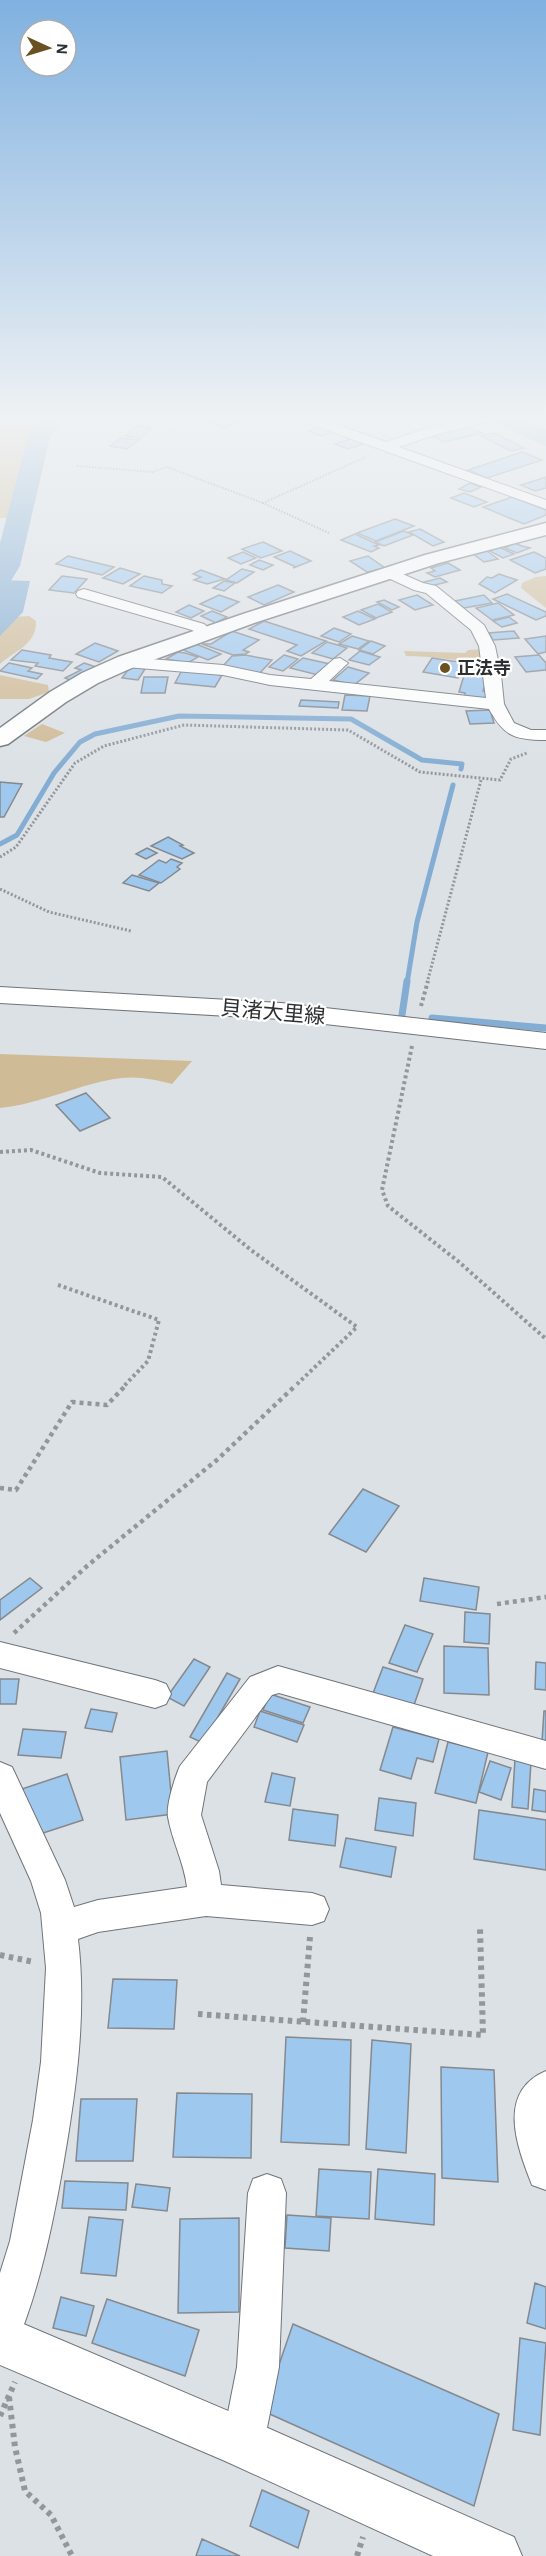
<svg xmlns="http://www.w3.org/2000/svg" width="546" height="2556" font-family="'Alegreya Sans','Noto Sans JP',sans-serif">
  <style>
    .green { fill: #d0bb97 }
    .water { fill: #84add3 }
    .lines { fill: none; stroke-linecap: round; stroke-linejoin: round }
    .stream-far1 { stroke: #84add3; stroke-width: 5 }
    .stream { stroke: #84add3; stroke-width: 7 }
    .river { fill: #84add3; fill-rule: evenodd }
    .building { fill: #9fc8ef; stroke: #85898e; stroke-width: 1.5 }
    .service-casing { stroke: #707479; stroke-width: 8 }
    .minor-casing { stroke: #707479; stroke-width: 2 }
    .tertiary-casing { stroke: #707479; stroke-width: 2 }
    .primary-casing { stroke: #707479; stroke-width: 3 }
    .path-far4 { stroke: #93969a; stroke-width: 2; stroke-dasharray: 1.5 1.5; stroke-linecap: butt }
    .path-far3 { stroke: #93969a; stroke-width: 3; stroke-dasharray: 2 2; stroke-linecap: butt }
    .path-far2 { stroke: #93969a; stroke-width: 4; stroke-dasharray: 3 3; stroke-linecap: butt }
    .path-far1 { stroke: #93969a; stroke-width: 4.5; stroke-dasharray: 4 4; stroke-linecap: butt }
    .path { stroke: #93969a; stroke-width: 6; stroke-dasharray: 4.5 4.5; stroke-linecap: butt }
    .service { stroke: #fff; stroke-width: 7 }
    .minor { fill: #fff; fill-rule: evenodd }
    .tertiary { fill: #fff; fill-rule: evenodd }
    .primary { fill: #fff; fill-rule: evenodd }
    .poi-dot { fill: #6a5122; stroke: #fff; stroke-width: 2 }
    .labels { text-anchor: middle; stroke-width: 4.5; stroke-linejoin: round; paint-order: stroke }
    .far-poi-label { font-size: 18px; font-weight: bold; fill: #2d2f31; stroke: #fff; text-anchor: start }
    .street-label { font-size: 21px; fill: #2d2f31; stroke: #fff }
  </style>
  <rect width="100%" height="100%" fill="#dce1e6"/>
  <!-- green -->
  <g class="green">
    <path d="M0,417H42L25,460L10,518H0Z"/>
    <path d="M546,576V608L521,588L522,583L536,577Z"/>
    <path d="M29,616L36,621C37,644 16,650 0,664V618Z"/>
    <path d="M484,649L486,661C459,662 433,656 406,656L404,651L465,653L468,650Z"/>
    <path d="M0,675L48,685L49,692L29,699H0Z"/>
    <path d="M42,724L65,733L46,742L24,736Z"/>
    <path d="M0,1054L192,1061L172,1084C157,1080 138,1076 122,1078C80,1083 42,1104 0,1108Z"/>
  </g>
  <!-- water -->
  <path class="water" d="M0,580L30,581L23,612L0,636Z"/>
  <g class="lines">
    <!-- stream-far1 -->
    <g class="stream-far1">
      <path d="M0,844L17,835L54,773L80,742L95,734L179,716L351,719L422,760L462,764L461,769"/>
      <path d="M407,983L417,922L453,785"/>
    </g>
    <!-- stream -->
    <g class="stream">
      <path d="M402,1015L407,981"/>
      <path d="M432,1018L546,1028"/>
    </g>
    <!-- river -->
    <g class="river">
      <path d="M43,417H65L50,437L20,566L9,584L0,586V543L28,436Z"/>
      <path d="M487,417H515L546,430V446L490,422Z"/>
    </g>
  </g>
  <!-- building -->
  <g class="building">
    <path d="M209,417H223L238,423L222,428L202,418Z"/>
    <path d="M137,426L152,428L140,438L125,436Z"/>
    <path d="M467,426L482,433L444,442L432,436Z"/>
    <path d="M319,427L332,432L321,436L308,431Z"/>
    <path d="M494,433L524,448L511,451L481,436Z"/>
    <path d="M121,438L139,440L127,449L110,446Z"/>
    <path d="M351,439L364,444L348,449L335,444Z"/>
    <path d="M522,452L542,460L487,478L468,470Z"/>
    <path d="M546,477V488L535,491L521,485Z"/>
    <path d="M470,483L481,487L470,492L459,489Z"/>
    <path d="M464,493L487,502L474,507L451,498Z"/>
    <path d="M512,497L546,510V515L524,524L483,507Z"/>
    <path d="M395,519L414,526L376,541L357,533Z"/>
    <path d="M420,529L444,542L433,546L409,532Z"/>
    <path d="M404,531L413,535L384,546L375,542Z"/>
    <path d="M355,534L379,545L374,546L379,548L371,552L341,540Z"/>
    <path d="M263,542L282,551L261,558L242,549Z"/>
    <path d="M514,543L522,546L530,548L517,553L505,548Z"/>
    <path d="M499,547L514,554L503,558L488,550Z"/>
    <path d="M290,551L311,561L293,568L296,567L274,557Z"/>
    <path d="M487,551L498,559L484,562L473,554Z"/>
    <path d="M243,552L256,558L241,564L228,558Z"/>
    <path d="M534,552L546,558V569L535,573L510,560Z"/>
    <path d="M68,556L114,567L102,575L56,564Z"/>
    <path d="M368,556L385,568L367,572L350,561Z"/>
    <path d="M259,560L273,565L263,570L250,565Z"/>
    <path d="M448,563L460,570L435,577L427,573L435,571L431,568Z"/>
    <path d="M120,568L140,574L123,584L103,578Z"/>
    <path d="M242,569L254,572L237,583L226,580Z"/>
    <path d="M201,570L225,579L207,584L194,580L201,577L193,574Z"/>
    <path d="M499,574L517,580L495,593L479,584L487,577L492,578Z"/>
    <path d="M62,576L87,579L74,593L49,590Z"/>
    <path d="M144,576L162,580V584L172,586L162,593L130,586Z"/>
    <path d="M440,578L447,582L427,587L420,583Z"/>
    <path d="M224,581L235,583L224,591L213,588Z"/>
    <path d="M278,585L294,592L264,605L248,597Z"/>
    <path d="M507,594L546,612V616L536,620L493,599Z"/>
    <path d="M219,595L239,602L221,612L200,604Z"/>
    <path d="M417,595L433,605L415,610L399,600Z"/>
    <path d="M484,595L492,603L464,608L455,601Z"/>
    <path d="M384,600L399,607L392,610L377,602Z"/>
    <path d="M498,603L514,615L492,620L476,608Z"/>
    <path d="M378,604L392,612L376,618L361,610Z"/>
    <path d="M189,605L204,611L191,618L176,612Z"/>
    <path d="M212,611L227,617L216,623L201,616Z"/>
    <path d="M358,611L375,619L359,625L343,617Z"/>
    <path d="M509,617L517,623L502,627L493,621Z"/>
    <path d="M264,621L326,641L301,656L287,651L297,645L249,629Z"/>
    <path d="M334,628L351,634L339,642L321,636Z"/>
    <path d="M232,631L259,640L243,650L249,652L245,654L233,655L202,644H211Z"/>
    <path d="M514,631L519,638L493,640L489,633Z"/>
    <path d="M352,636L369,641L358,649L339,644Z"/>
    <path d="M546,636V652L538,654L525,639Z"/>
    <path d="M371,641L385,646L373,654L359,650Z"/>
    <path d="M327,642L338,645L347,648L333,659L312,653Z"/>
    <path d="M95,643L118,651L99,662L76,654Z"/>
    <path d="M196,644L221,654L208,660L183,650Z"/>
    <path d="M22,650L51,655L49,658L72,662L63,671L35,666L38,663L11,660Z"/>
    <path d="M360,651L380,657L369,665L349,660Z"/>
    <path d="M178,652L185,653L198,657L188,663L166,659Z"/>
    <path d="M245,655L272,660L259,674L222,667L232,656Z"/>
    <path d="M284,655L298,659L283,671L269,667Z"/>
    <path d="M539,655L546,663V670L526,672L515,657Z"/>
    <path d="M303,658L330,664L318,675L290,668Z"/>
    <path d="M432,658L466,663L458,678L423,672Z"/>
    <path d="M9,663L32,668L28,671L42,674L37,679L0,671Z"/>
    <path d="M84,663L96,667L72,681L65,678L81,670L75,668Z"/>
    <path d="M130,667L145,669L138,680L122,678Z"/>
    <path d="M348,667L369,673L354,685L333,680Z"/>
    <path d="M182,670L222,675L215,687L175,683Z"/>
    <path d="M465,672L488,674L483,691H492L490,699L465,696V693L459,692Z"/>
    <path d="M144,677H168L165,693H141Z"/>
    <path d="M345,695L370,696L367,711L342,710Z"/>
    <path d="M301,700L339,702L338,708L299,706Z"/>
    <path d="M490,710L494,723L470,724L466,711Z"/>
    <path d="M0,782L22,784L4,817H0Z"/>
    <path d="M168,837L183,845L180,846L194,853L182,859L151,846Z"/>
    <path d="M147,848L157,853L146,859L136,854Z"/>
    <path d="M171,859L182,863L177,867L180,869L161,883L139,875L159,860L166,863Z"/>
    <path d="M132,875L159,883L149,891L123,883Z"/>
    <path d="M86,1093L110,1118L80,1131L56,1105Z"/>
    <path d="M363,1489L399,1506L366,1552L329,1534Z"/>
    <path d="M30,1578L42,1588L0,1620V1600Z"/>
    <path d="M424,1578L479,1587L476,1610L420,1601Z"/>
    <path d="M465,1612L490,1614L489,1644L464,1642Z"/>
    <path d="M405,1625L433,1634L417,1672L389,1663Z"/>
    <path d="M444,1646L488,1648L489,1695L444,1693Z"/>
    <path d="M194,1659L210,1667L184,1706L167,1697Z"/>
    <path d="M536,1662L546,1663V1690L535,1689Z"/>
    <path d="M383,1667L423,1679L413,1708L372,1696Z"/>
    <path d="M227,1673L240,1679L203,1743L190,1737Z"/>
    <path d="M0,1679H19L16,1704H0Z"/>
    <path d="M270,1694L310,1707L303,1723L263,1710Z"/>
    <path d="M91,1709L117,1713L112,1732L85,1728Z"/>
    <path d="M260,1711L304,1725L297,1742L254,1727Z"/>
    <path d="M544,1711H546V1741H542Z"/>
    <path d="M393,1727L439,1739L433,1762L417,1758L411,1779L380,1770Z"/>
    <path d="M23,1729L66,1732L61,1758L18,1755Z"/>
    <path d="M448,1742L488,1752L476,1803L435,1793Z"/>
    <path d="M167,1751L173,1814L126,1820L120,1757Z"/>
    <path d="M515,1759L531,1762L528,1809L512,1807Z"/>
    <path d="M490,1761L511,1768L501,1800L479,1792Z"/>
    <path d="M272,1773L295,1778L290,1806L265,1802Z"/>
    <path d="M67,1774L83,1820L37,1835L22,1789Z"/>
    <path d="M534,1789L546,1791V1812L532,1810Z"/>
    <path d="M379,1798L416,1803L413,1836L375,1830Z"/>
    <path d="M293,1809L338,1815L335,1846L289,1840Z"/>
    <path d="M479,1810L546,1820V1870L474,1859Z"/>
    <path d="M346,1838L396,1847L391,1877L340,1867Z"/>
    <path d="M113,1979L177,1980L174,2029L108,2028Z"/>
    <path d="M286,2037L351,2040L349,2145L281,2142Z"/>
    <path d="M372,2040L411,2044L406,2153L366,2149Z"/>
    <path d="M441,2067L494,2070L498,2182L442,2178Z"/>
    <path d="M177,2093L252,2094L251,2158L173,2157Z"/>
    <path d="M81,2099H137L133,2161H76Z"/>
    <path d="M319,2169L371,2172L369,2219L316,2216Z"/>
    <path d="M378,2169L435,2174L434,2225L375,2219Z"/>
    <path d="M65,2181L128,2183L126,2210L62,2208Z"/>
    <path d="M136,2184L170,2188L167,2211L132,2207Z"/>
    <path d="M287,2215L331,2218L329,2251L285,2248Z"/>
    <path d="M89,2217L123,2220L116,2276L81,2273Z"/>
    <path d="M239,2218V2312L178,2313L180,2219Z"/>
    <path d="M535,2283L546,2287V2329L527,2323Z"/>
    <path d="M61,2297L94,2306L86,2336L53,2328Z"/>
    <path d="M107,2299L199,2330L185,2376L92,2343Z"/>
    <path d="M293,2324L499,2414L474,2506L263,2411Z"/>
    <path d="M520,2338L546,2343L540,2435L513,2430Z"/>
    <path d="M262,2490L309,2511L298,2548L250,2526Z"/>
    <path d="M202,2539L240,2556H196Z"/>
  </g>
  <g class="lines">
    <defs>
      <g id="service">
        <path d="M540,417L546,419"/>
        <path d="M173,425L182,417"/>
      </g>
      <g id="minor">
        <path d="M297,417H315L386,442L428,428L475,417H496L495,420L438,434L399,447L546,500V509L299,420Z"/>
        <path d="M389,568L423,583L436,586L484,625L495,646L501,675L504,704L514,723L531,730H546V740C514,740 504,736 489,709L270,685L223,675L126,667L118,662L126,657L223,665L270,675L311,679L334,659L340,658L348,663L329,681L486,698L479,646L471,630L426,593L414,590L384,576L381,573Z"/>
        <path d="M84,589L204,624L214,633L206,638L192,630L78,597L76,594L78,591Z"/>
        <path d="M0,1642L155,1680L166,1684L171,1694L166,1704L155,1708L0,1668Z"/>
        <path d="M278,1666L546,1741V1769L279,1693L272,1695L207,1782L201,1815L219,1871L221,1885L312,1893L324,1897L329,1909L324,1921L312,1925L206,1916L98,1932L78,1939C87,2013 76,2092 63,2166C52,2228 39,2291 14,2350L0,2356V2273L10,2241L33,2120L41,2062L46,1968L41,1913L31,1881L0,1813V1762L12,1767L65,1880L74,1907L98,1900L187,1887C184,1862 172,1841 168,1817C166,1805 175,1777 180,1766L250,1677Z"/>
        <path d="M546,2071V2190L532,2185C517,2147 496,2092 546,2071Z"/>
        <path d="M267,2174L281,2179L286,2193L279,2367L264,2443L258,2458L243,2464L228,2458L222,2443L237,2367L248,2193L253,2179Z"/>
      </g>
      <g id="tertiary">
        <path d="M0,987L281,1003L546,1033V1049L281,1019L0,1003Z"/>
        <path d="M0,2314L261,2425L514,2537L522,2556H433L225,2461L0,2365Z"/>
      </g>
      <path id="primary" d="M546,523V535L439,563L257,622L134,667L98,683L66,702L8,744L0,746V728L50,692L82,673L118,657L243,614L425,555Z"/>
    </defs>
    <!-- service casing -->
    <use href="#service" class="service-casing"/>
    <!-- minor casing -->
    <use href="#minor" class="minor-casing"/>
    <!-- tertiary casing -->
    <use href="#tertiary" class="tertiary-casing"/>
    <!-- primary casing -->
    <use href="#primary" class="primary-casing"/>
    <!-- path-far4 -->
    <g class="path-far4">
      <path d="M77,466L153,472L167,467L263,503"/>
      <path d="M329,533L263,503L366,457"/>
    </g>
    <!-- path-far3 -->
    <g class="path-far3">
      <path d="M0,857L16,847L75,763L104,746L184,725L348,730L420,772L500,780L511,759L527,753"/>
      <path d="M0,889L49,912L131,931"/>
      <path d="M427,983L481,780"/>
    </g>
    <!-- path-far2 -->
    <g class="path-far2">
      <path d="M421,1006L428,981"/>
      <path d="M412,1046L382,1190L388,1206L459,1262L546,1339"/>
      <path d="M0,1152L31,1150L100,1173L162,1177L251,1250L357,1327L295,1386"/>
      <path d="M58,1285L159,1320L148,1361L124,1386"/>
    </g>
    <!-- path-far1 -->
    <g class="path-far1">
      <path d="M0,1488L16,1490L72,1402L107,1405L126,1385"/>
      <path d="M497,1604L546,1597"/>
      <path d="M14,1633L87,1566L218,1459L296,1385"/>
    </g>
    <!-- path -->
    <g class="path">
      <path d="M0,1955L34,1962"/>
      <path d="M198,2014L483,2035L480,1928"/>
      <path d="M303,2022L310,1937"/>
      <path d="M9,2397L15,2447L25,2491L51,2515L72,2556"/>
      <path d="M0,2416L15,2382"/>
      <path d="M357,2556L363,2537"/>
    </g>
    <!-- service -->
    <use href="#service" class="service"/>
    <!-- minor -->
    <use href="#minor" class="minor"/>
    <!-- tertiary -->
    <use href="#tertiary" class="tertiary"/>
    <!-- primary -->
    <use href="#primary" class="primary"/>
  </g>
  <!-- sky -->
  <linearGradient id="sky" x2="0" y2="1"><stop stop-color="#80b1e0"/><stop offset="0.54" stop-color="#eff2f4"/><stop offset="1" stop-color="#eff2f4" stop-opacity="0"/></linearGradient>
  <rect width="546" height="774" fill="url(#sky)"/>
  <!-- markers -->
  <circle class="poi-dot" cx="445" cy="668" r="6"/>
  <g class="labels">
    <!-- far-poi labels -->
    <g class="far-poi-label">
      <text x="457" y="674">正法寺</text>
    </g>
    <!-- street labels -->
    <g class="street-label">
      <text transform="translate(273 1012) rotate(5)" y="7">貝渚大里線</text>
    </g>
  </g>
  <!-- north arrow -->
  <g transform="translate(48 48) rotate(94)"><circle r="28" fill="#ffffff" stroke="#abacad" stroke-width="1.5"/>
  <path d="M0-4.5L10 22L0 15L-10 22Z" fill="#6a5122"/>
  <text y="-9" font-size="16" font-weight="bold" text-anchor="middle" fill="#2d2f31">N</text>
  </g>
</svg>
